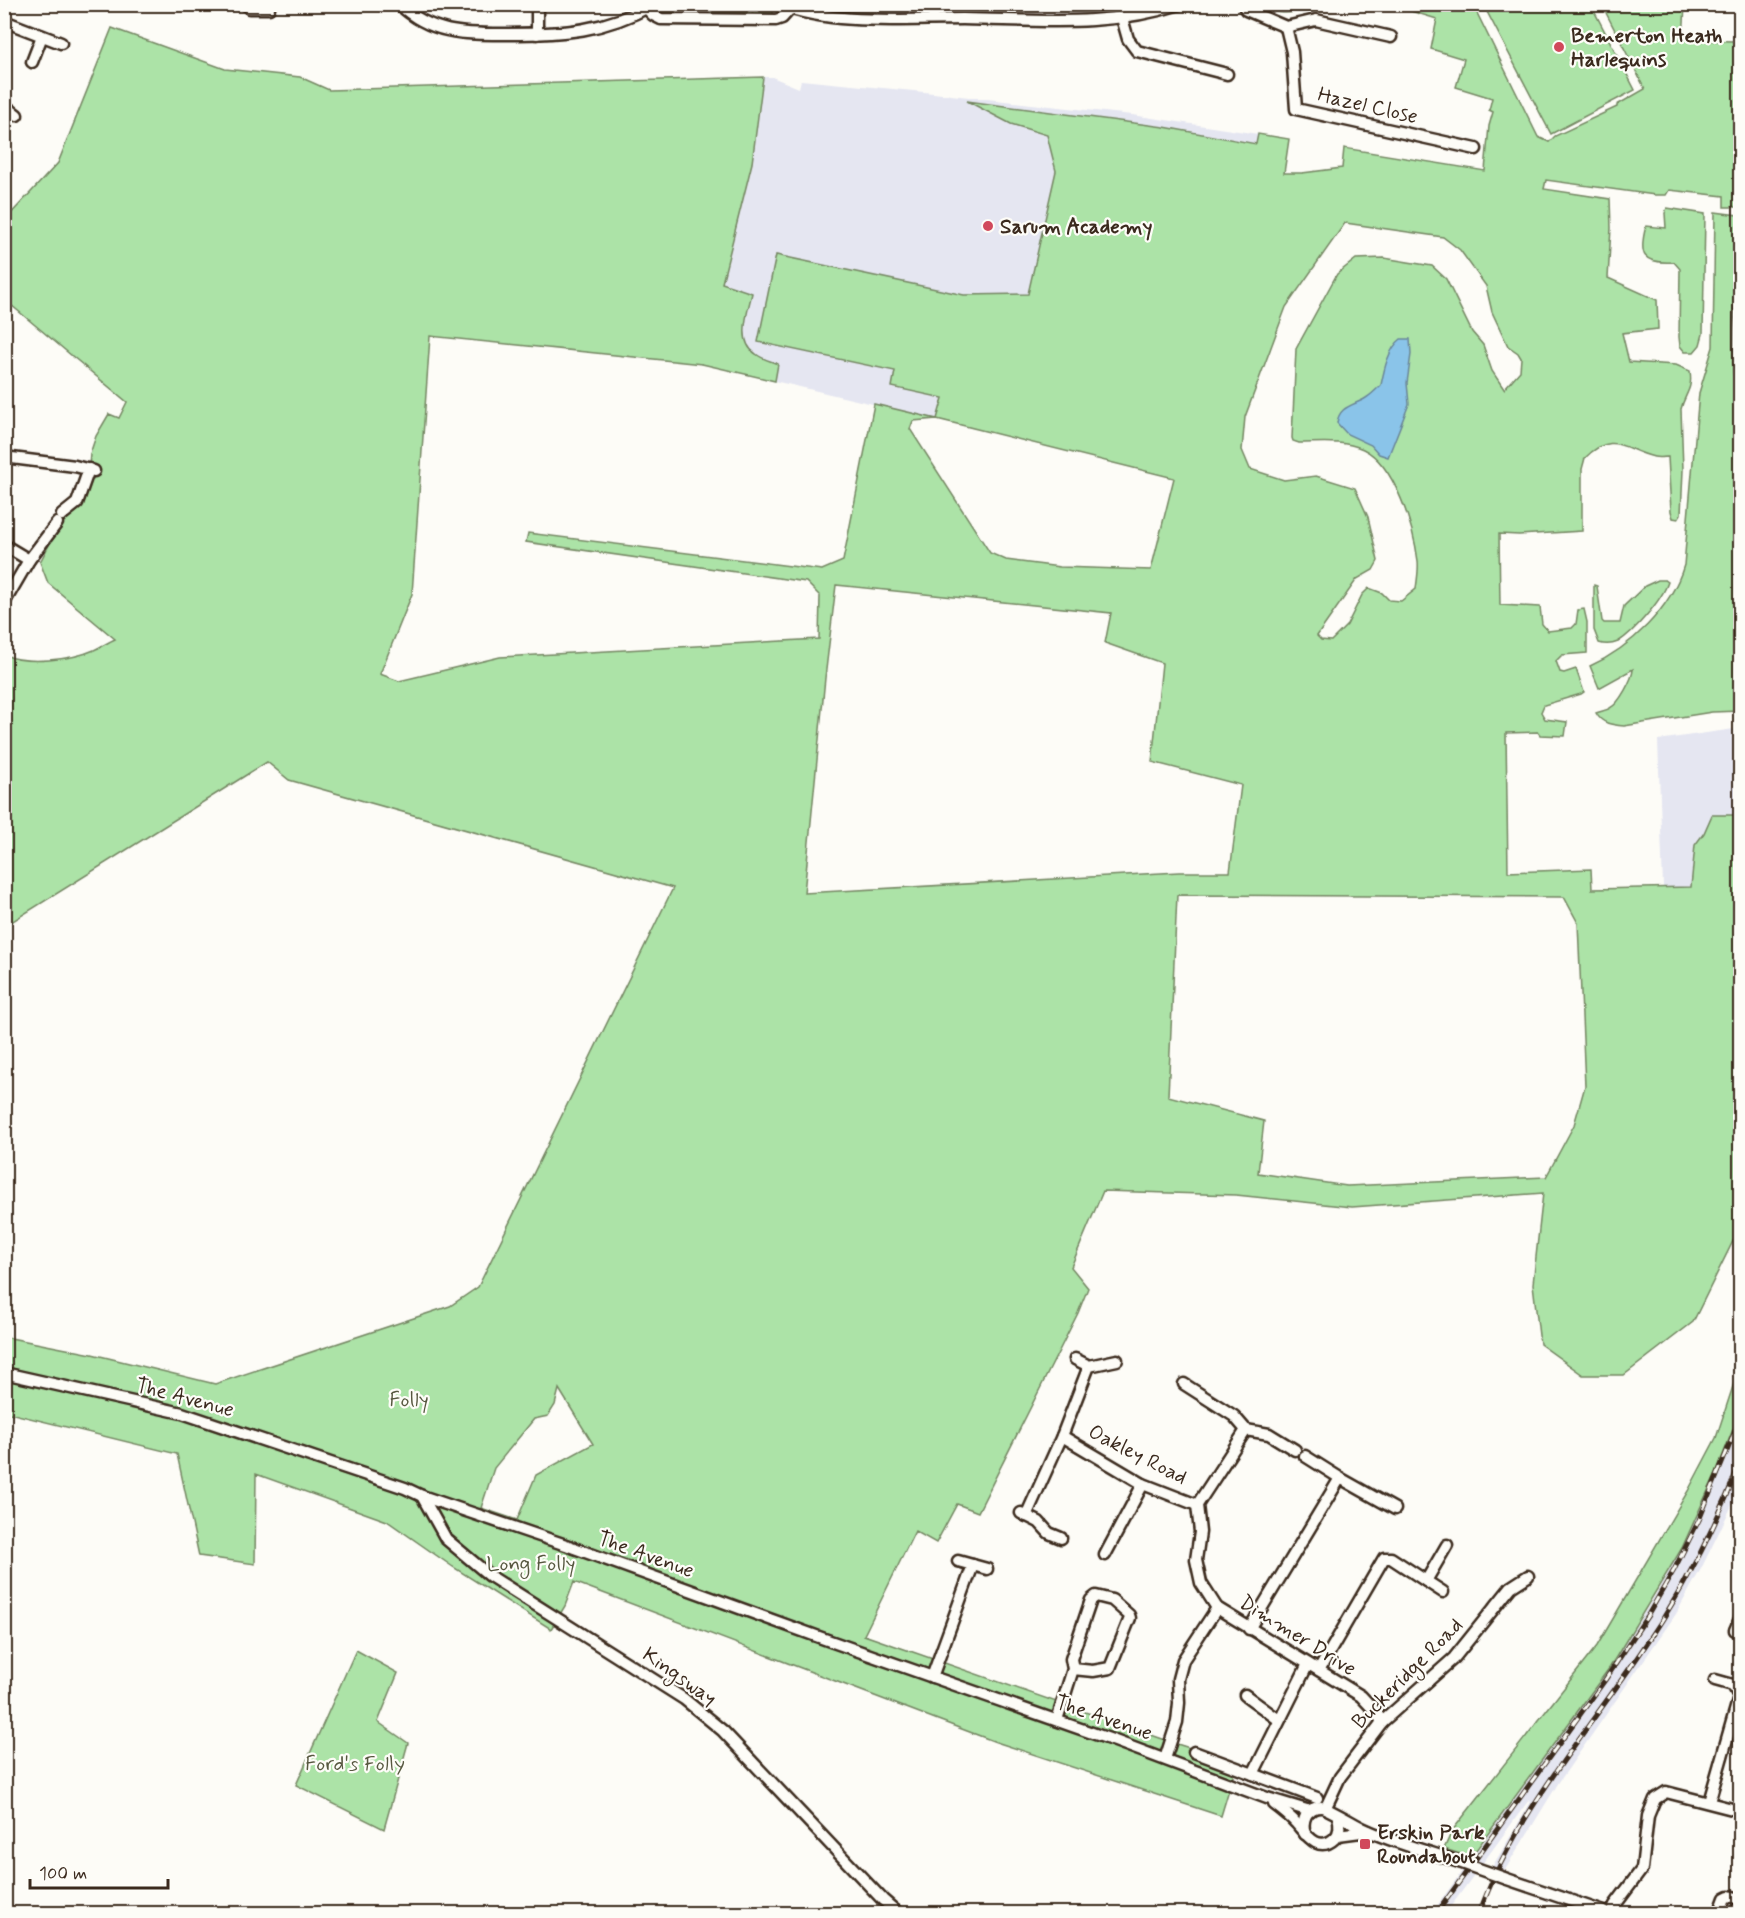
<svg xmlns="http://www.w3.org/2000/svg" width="1745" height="1918" font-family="Mynerve,sans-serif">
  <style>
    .built { fill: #e5e6f1 }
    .green { fill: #ace3a7; stroke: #748662; stroke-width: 1.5; fill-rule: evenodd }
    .water { fill: #8ac4e9; stroke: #6a8698; stroke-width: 1.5 }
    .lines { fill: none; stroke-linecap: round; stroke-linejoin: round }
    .minor-casing { stroke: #3b2a1e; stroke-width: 15 }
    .minor { stroke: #fdfcf7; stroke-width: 10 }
    .rail-casing { stroke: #3b2a1e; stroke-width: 5 }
    .rail { stroke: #fdfcf7; stroke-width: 3; stroke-dasharray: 9; stroke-linecap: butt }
    .minor-bridge-casing { stroke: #3b2a1e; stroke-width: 15; stroke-linecap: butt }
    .minor-bridge { stroke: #fdfcf7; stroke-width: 10 }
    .poi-dot { fill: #d1495b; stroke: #fdfcf7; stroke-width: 2 }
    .labels { text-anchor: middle; stroke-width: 4.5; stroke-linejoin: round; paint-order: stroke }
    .poi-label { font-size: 21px; font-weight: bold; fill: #3b2a1e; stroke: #fdfcf7; text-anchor: start }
    .street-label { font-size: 21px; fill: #3b2a1e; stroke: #fdfcf7 }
    .park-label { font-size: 21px; fill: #575840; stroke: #fdfcf7 }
  </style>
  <rect width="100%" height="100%" fill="#fdfcf7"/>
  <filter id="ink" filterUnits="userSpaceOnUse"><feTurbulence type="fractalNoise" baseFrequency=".0167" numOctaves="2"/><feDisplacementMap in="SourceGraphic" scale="12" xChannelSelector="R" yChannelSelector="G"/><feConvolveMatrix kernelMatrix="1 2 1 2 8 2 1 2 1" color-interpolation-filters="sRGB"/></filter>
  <g filter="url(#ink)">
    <!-- built -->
    <g class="built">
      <path d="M763,77H772L799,88L801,80L924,92L1132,115L1258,134L1190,482L937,419L702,364L752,163Z"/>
      <path d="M1734,729L1740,815L1712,816L1704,833L1695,845L1691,887H1663L1658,740Z"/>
      <path d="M1740,1411V1489L1702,1567L1676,1614L1559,1782L1505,1870L1492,1867L1531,1802L1529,1800L1446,1913L1431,1914L1610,1667L1655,1595L1682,1548L1716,1473Z"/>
    </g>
    <!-- green -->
    <g class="green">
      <path d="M665,4H758L773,11V15L766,17L666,16L661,9Z"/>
      <path d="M1487,4L1591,5L1635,90L1551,134L1484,6Z"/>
      <path d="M1255,5H1307L1305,11C1286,14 1272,14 1255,5Z"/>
      <path d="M1405,5H1473L1538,137L1549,142L1555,136L1617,107V105L1645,89L1602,5H1685L1683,40L1734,41L1738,5H1740V207H1724V196L1669,190L1666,195H1655L1546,180L1544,189L1610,199L1611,228L1608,278L1657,300L1658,329L1622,333L1629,362L1676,365L1690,371C1693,390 1685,393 1681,409L1683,470L1681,514L1678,519L1673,518L1671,511L1668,457C1664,457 1658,458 1654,457C1624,450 1613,430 1585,458L1582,469V531L1519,535L1499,534L1500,605L1540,607L1542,624L1548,631L1572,628L1576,624L1578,610L1584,609L1587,622V653L1562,655L1556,661L1560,672L1564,673L1576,669L1584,692L1581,694L1544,705L1541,712L1545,719L1567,722L1565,736L1540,735L1538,732L1506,733L1508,872L1591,869L1592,889L1691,887L1695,845L1704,833L1712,815H1740V1227L1693,1322L1624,1375H1583L1540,1344L1533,1284L1543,1193L1352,1207L1236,1195L1103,1191L1071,1267L1088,1288L1078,1313L978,1512L957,1504L936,1543L915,1531L864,1635L1177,1744L1237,1763L1221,1816L996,1742L574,1582L565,1606L551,1629L453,1567L387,1521L256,1474L255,1564L199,1556L177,1454L5,1412V1337L92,1354L215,1384L450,1306L478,1287L673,888L289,780L267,762L5,926V655C26,665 72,660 94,650C101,647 108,642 115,639L48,583L40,562L74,498L88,478L90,454L96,436L109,414L119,418L127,402L5,300V220L58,163L112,28L225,69L300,77L329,90L763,77L752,163L722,283L752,293C748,311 736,342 756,354C762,359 771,361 778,364L775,381L702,364L430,336L412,594L380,674L399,681L500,657L819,639L820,596L806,582L526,542L528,533L822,570L843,561L874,404L937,419L943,398L892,387L895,371L758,342L776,255L964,295L1028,294L1056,171L1047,135L1011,124L967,101L1164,127L1256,144L1258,134L1289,139L1284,173H1302L1342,168L1344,148L1485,171L1489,126L1493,112L1489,110L1492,98L1456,87L1464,59L1431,49L1437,19L1404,9ZM1345,223L1443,237L1460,250L1486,286L1492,312L1508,346L1518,353L1521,358L1520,371L1504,389L1492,371L1483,345L1472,332L1446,279L1432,266L1384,258L1356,259L1337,274L1296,349L1292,438L1293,441L1299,443C1321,443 1342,440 1363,449C1395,464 1414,529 1418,561C1419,570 1417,580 1416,589L1401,601L1389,600L1382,593L1369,588L1362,595L1347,625L1331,641L1321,640L1317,636L1357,579L1373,570L1378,561L1368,517L1355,488L1316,476L1284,480L1250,469L1242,450L1245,417L1286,307ZM937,419L1174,478L1151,570L1060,567L1006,560L990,553L910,429L913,421ZM836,585L1111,613L1105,643L1162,663L1152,762L1241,785L1230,872H1179L804,893L825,678ZM1177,895L1564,897L1578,923L1585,1086L1574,1125L1546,1177L1347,1186L1258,1173L1264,1121L1168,1096ZM559,1389L593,1444L536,1475L517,1520L481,1508L494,1468L534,1419L548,1416L555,1405Z"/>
      <path d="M1667,208L1705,214L1703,334L1700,345L1694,352H1685L1680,346L1679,337L1680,269L1674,262C1643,264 1638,256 1646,226L1666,228L1665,213Z"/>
      <path d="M1715,212L1738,215L1733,326V371L1738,414L1740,511V711L1712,712L1624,726C1612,725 1602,724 1596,713C1600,711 1606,711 1610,708C1619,704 1633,678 1633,669L1599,688L1590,666C1630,648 1671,609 1684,565L1699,393L1713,347Z"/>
      <path d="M1658,580H1665L1668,582C1662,600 1634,632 1618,642C1611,645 1605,645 1599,643L1594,630V585L1597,586L1602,621L1604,623H1620L1624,606L1645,586Z"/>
      <path d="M1740,1365V1411L1716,1473L1682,1548L1610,1667L1471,1857L1444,1849L1452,1831L1597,1646L1688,1491L1716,1438Z"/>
      <path d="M356,1650L398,1673L378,1722L408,1743L384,1829L296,1785Z"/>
    </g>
    <!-- water -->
    <path class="water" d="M1401,339H1410L1411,354L1407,383L1409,404L1388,457L1379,454L1371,445L1347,434L1337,423C1339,406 1353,406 1366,398C1371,395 1376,390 1381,385C1384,370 1388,349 1401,339Z"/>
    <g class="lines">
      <defs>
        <g id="minor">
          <path d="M399,4C432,35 465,34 507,34C564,34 603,32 654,4"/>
          <path d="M537,4V34"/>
          <path d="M777,4C835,26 902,19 963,19C1038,20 1108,28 1180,4"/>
          <path d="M1243,4L1246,10L1286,27L1316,20L1391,37"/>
          <path d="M249,8H269"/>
          <path d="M647,9L653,15L661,19L776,20L782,18L790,9"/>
          <path d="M1122,18L1128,39L1137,51L1227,74"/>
          <path d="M933,19L934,4"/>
          <path d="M4,21L61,43"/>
          <path d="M1286,27L1292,52L1296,109L1476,149"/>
          <path d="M32,62L42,36"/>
          <path d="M4,105L17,115"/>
          <path d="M4,457L75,466L94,471"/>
          <path d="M62,515L77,503L89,469"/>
          <path d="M4,545L29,560"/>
          <path d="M4,603L29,560L57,523"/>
          <path d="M1075,1359L1089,1366"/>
          <path d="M4,1373L182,1413L405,1488L422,1496L566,1545L830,1641L1115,1741L1267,1798L1310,1811"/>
          <path d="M1184,1384L1234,1416L1246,1430"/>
          <path d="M1062,1436L1143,1484L1197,1505"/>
          <path d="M1295,1450L1269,1434L1246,1430L1197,1505L1200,1532L1196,1560L1201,1583L1217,1608L1361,1696L1376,1712L1382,1722"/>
          <path d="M1340,1478L1395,1509"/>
          <path d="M422,1496L446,1539L490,1576L684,1699L723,1731L883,1900L899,1914"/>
          <path d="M1021,1513L1039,1522L1049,1533L1061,1538"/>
          <path d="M1026,1516L1062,1436L1089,1366L1117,1360"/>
          <path d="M1105,1555L1143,1484"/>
          <path d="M958,1561L987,1569"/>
          <path d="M1426,1581L1443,1592"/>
          <path d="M1249,1629L1340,1478L1305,1456"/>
          <path d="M1735,1630L1740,1619"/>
          <path d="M1308,1664L1253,1774L1317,1798"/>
          <path d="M1319,1670L1384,1558H1391L1426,1581L1447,1545"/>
          <path d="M932,1677L973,1565"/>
          <path d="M1245,1695L1279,1720"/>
          <path d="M1057,1720L1073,1669L1071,1659L1091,1600L1096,1596L1112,1600L1129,1615L1130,1618L1110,1668L1093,1671L1073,1669"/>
          <path d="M1194,1752L1253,1774"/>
          <path d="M1165,1759L1177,1722L1179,1703L1178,1679L1183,1660L1217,1608"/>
          <path d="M1709,1802L1739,1697L1733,1685L1715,1680"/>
          <path d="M1274,1804C1282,1810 1290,1816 1296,1823C1306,1834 1318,1854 1335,1838C1341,1832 1340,1824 1338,1816"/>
          <path d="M1326,1807L1340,1777L1382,1722L1454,1658L1511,1587L1528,1576"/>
          <path d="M1305,1834C1301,1821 1306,1807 1321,1807C1326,1807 1354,1824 1362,1828C1391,1842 1427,1851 1459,1862"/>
          <path d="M1338,1835L1368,1831"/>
          <path d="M1507,1879L1610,1914"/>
          <path d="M1611,1914L1615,1905L1642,1869L1648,1816L1655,1799L1666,1792L1740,1811"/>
          <path d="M1719,1914L1725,1898L1729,1896L1740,1899"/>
        </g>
      </defs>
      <!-- minor casing -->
      <use href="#minor" class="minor-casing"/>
      <!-- minor -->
      <use href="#minor" class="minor"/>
      <defs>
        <g id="rail">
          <path d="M1737,308L1740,434"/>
          <path d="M1436,1914L1605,1680L1648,1615L1674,1570L1699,1520L1740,1419"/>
          <path d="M1479,1914C1514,1816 1583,1737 1641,1652C1682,1593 1715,1529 1740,1463"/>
        </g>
      </defs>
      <!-- rail casing -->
      <use href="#rail" class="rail-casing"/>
      <!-- rail -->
      <use href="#rail" class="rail"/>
      <defs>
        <path id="minor-bridge" d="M1459,1862L1507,1879"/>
      </defs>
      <!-- minor-bridge casing -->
      <use href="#minor-bridge" class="minor-bridge-casing"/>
      <!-- minor-bridge -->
      <use href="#minor-bridge" class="minor-bridge"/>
    </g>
  </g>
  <!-- markers -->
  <g class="poi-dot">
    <circle cx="1559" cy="47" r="6"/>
    <circle cx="988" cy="226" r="6"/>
    <rect x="1359" y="1838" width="12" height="12" rx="3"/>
  </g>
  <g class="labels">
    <!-- poi labels -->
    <g class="poi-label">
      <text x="1571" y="42">Bemerton Heath<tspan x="1571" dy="24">Harlequins</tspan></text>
      <text x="1000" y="233">Sarum Academy</text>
      <text x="1377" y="1839">Erskin Park<tspan x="1377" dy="24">Roundabout</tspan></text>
    </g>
    <!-- street labels -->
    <g class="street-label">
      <text transform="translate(1368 105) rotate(13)" y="7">Hazel Close</text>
      <text transform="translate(185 1397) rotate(15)" y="7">The Avenue</text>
      <text transform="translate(1138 1454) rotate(27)" y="7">Oakley Road</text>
      <text transform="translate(646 1554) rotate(20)" y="7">The Avenue</text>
      <text transform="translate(1298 1635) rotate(32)" y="7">Dimmer Drive</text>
      <text transform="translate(1407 1673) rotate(-45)" y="7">Buckeridge Road</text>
      <text transform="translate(680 1676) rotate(35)" y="7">Kingsway</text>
      <text transform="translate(1104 1717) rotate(19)" y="7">The Avenue</text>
    </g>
    <!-- park labels -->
    <g class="park-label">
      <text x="409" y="1406">Folly</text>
      <text x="531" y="1570">Long Folly</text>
      <text x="355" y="1770">Ford's Folly</text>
    </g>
  </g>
  <!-- margin -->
  <rect width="1745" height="1918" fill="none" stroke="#fdfcf7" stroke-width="24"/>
  <rect x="12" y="12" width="1721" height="1894" fill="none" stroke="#3b2a1e" stroke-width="2" filter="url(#ink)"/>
  <!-- scale -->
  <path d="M30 1879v9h138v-9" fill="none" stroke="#3b2a1e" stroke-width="3"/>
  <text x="39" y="1879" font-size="18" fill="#3b2a1e" stroke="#fdfcf7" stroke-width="4.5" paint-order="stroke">100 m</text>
</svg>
